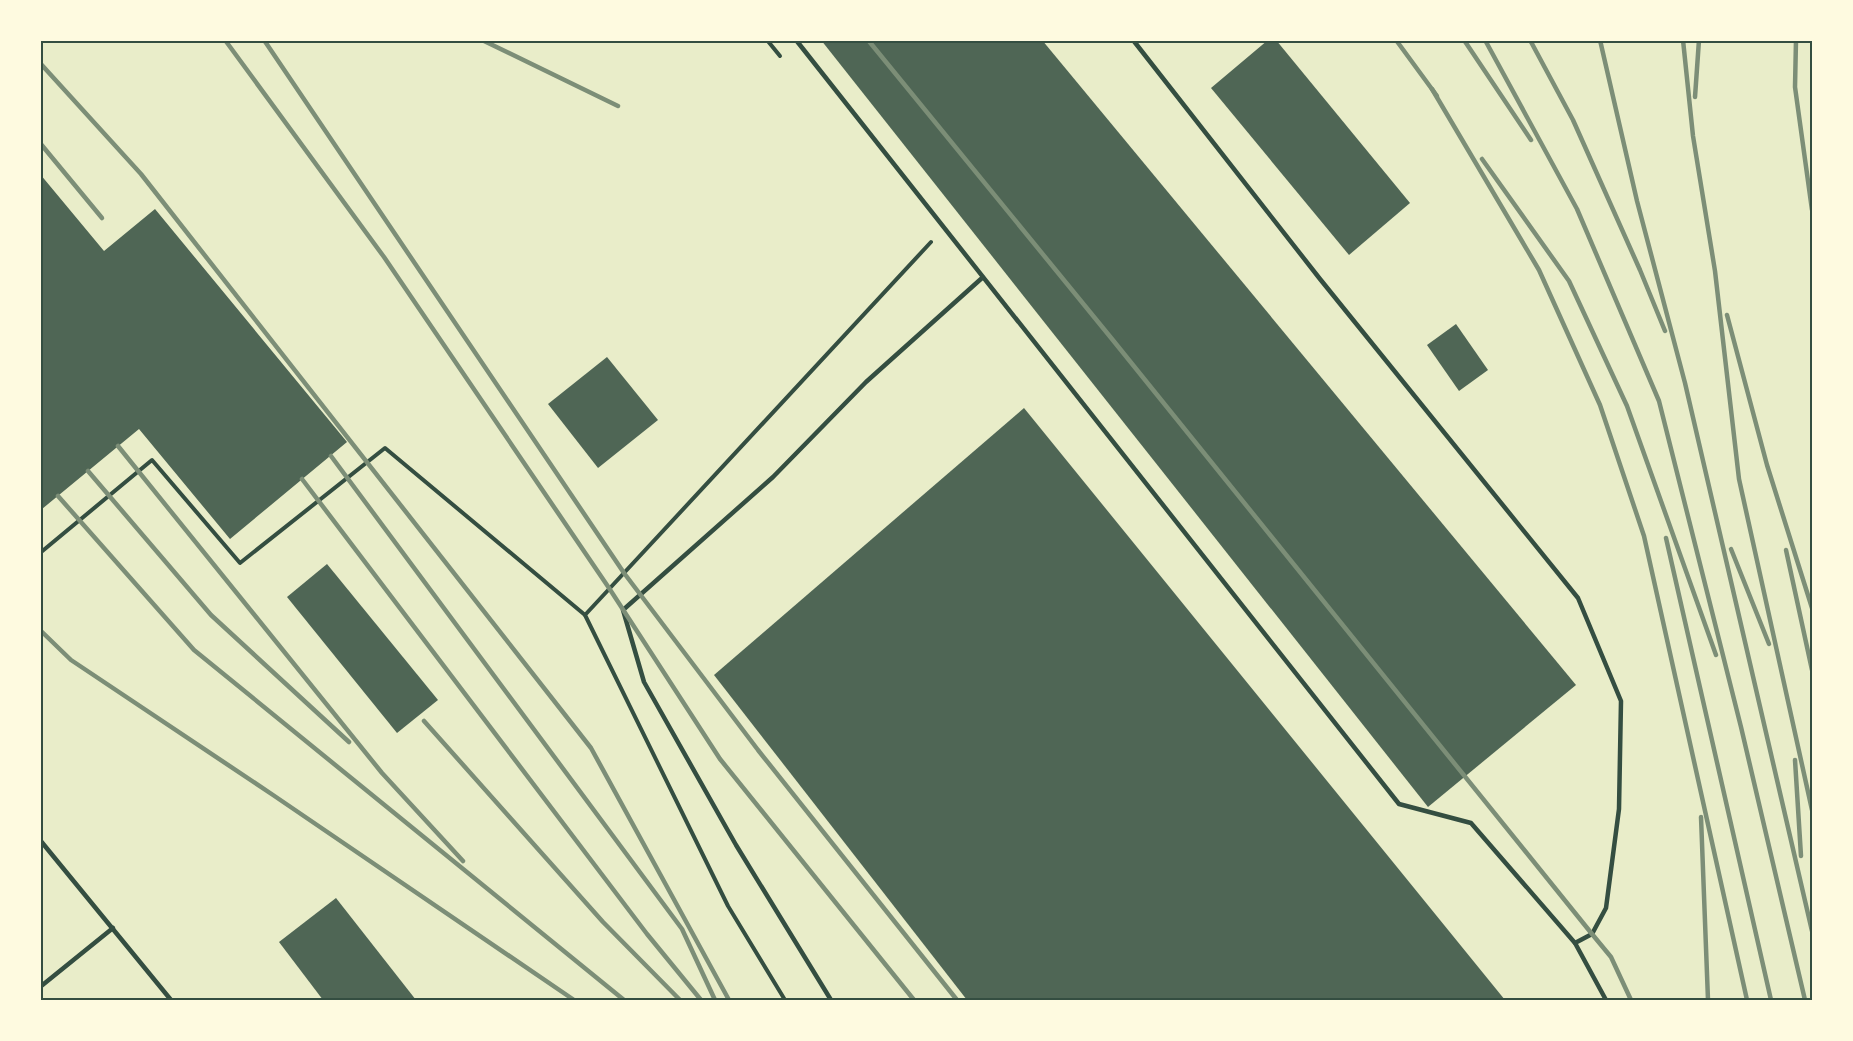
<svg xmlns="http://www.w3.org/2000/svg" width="1853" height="1041" font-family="Rubik,sans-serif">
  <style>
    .building { fill: #4f6655 }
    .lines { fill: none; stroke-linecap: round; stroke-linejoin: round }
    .path { stroke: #344e41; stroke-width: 4 }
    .service { stroke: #344e41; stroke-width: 4.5 }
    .rail { stroke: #7c8e77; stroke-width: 4.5 }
    .neatline { fill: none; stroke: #344e41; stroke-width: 2 }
  </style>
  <rect width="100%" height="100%" fill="#e9edc9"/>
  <!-- building -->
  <g class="building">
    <path d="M821,40H1042L1576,685L1428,807Z"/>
    <path d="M1268,40H1276L1410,203L1349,255L1211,88Z"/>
    <path d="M40,174L104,251L155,209L347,442L230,539L139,429L42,509L40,508Z"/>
    <path d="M1456,324L1488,370L1459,391L1427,345Z"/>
    <path d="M607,357L658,420L598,468L548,404Z"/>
    <path d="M1024,408L1505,1000H967L714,675Z"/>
    <path d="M327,564L438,700L397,733L287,597Z"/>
    <path d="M336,898L416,1000H323L279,942Z"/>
  </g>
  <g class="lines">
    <!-- path -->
    <g class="path">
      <path d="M767,40L780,56"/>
      <path d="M40,553L152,460L240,563L385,448L585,615"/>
      <path d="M785,1000L728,906L585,615L931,242"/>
    </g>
    <!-- service -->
    <g class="service">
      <path d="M796,40L1399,804L1471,823L1575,943L1606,1000"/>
      <path d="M1133,40L1320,279L1578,598L1621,701L1619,809L1606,908L1592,934L1575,943"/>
      <path d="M40,840L171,1000"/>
      <path d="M40,987L113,928"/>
      <path d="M831,1000L736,845L644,682L623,610L773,477L866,382L982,278"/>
    </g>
    <!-- rail -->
    <g class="rail">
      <path d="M225,40L384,257L609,588L720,759L914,1000"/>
      <path d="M264,40L624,573L758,750L957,1000"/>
      <path d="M482,40L618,106"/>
      <path d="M868,40L1112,339L1592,934L1611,957L1631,1000"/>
      <path d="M1396,40L1437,96"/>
      <path d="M1464,40L1531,140"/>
      <path d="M1485,40L1577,209L1659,401L1741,727L1805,1000"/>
      <path d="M1530,40L1573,120L1640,270L1665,331"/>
      <path d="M1600,40L1637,201L1685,383L1812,931"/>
      <path d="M1683,40L1693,136L1715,271L1739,479L1812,810"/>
      <path d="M1796,40L1795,87L1812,210"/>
      <path d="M40,63L141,174L591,748L729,1000"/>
      <path d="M1432,89L1539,270L1600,405L1644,536L1747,1000"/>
      <path d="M1695,97L1699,40"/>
      <path d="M40,143L102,218"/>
      <path d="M1482,159L1569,281L1627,406L1716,655"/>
      <path d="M1727,315L1767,465L1812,608"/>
      <path d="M118,446L382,773L463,861"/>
      <path d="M331,456L682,929L715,1000"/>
      <path d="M88,471L211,615L349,742"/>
      <path d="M302,479L647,934L701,1000"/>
      <path d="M58,496L194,650L624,1000"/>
      <path d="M1666,538L1771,1000"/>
      <path d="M1731,549L1769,644"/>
      <path d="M1786,550L1812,670"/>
      <path d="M40,630L71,660L273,795L574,1000"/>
      <path d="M424,721L603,922L680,1000"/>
      <path d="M1795,760L1801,856"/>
      <path d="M1701,817L1708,1000"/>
    </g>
  </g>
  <!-- border -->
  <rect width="1853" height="1041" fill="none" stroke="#fefae0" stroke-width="84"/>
  <rect x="42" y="42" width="1769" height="957" class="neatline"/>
</svg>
